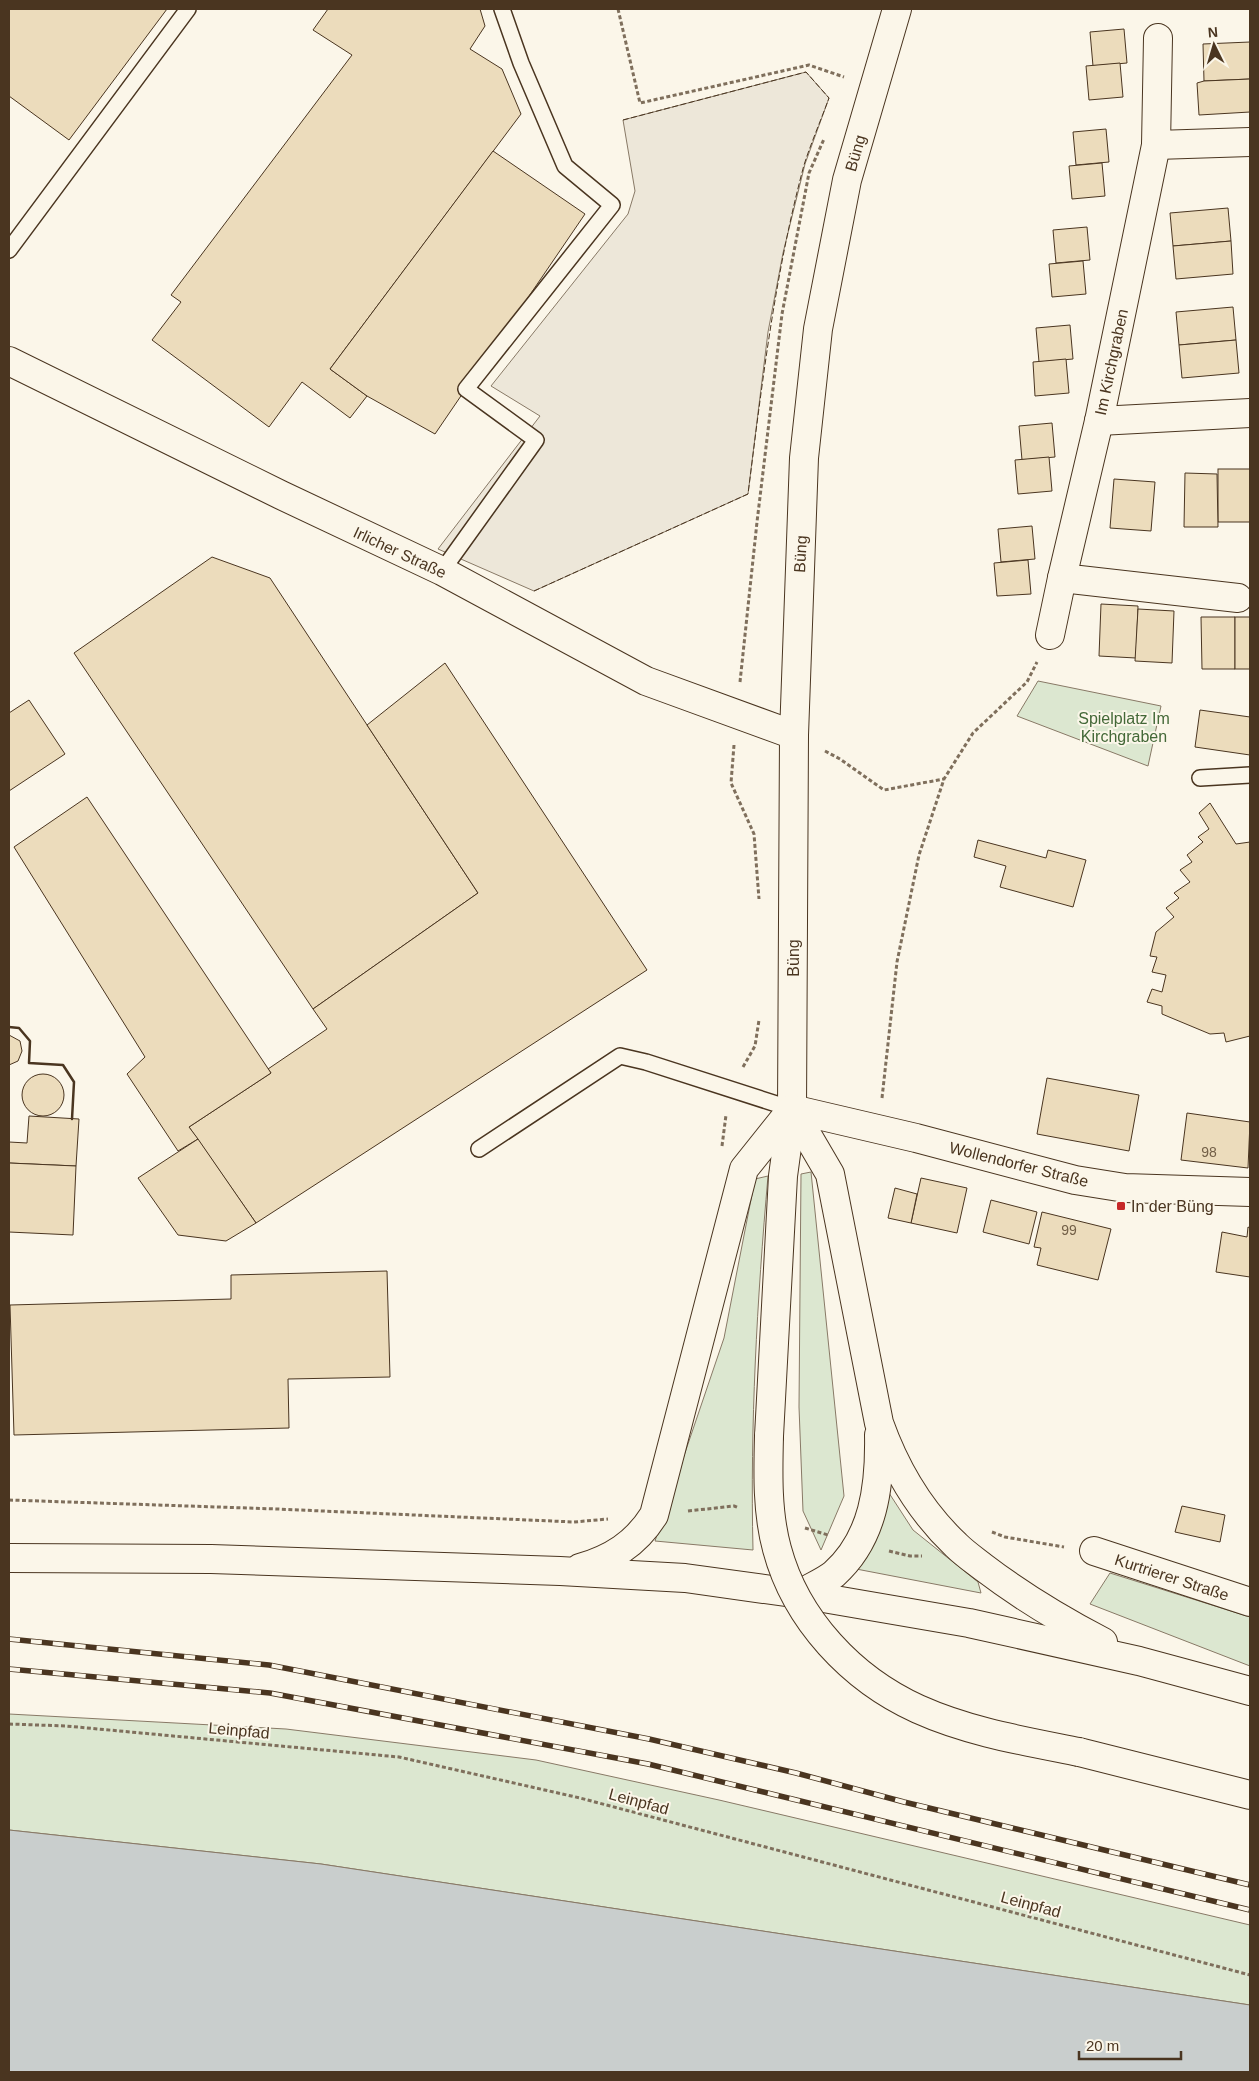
<svg xmlns="http://www.w3.org/2000/svg" width="1259" height="2081" font-family="Helvetica,sans-serif">
  <style>
    .green { fill: #dce7d0; stroke: #887966 }
    .parking { fill: #ede7d9; stroke: #887966 }
    .water { fill: #c9cecd; stroke: #887966 }
    .building { fill: #ecdcbc; stroke: #4a3520 }
    .lines { fill: none; stroke-linecap: round; stroke-linejoin: round }
    .service-casing { stroke: #4a3520; stroke-width: 18 }
    .minor-casing { stroke: #4a3520; stroke-width: 30 }
    .tertiary-casing { stroke: #4a3520; stroke-width: 30 }
    .primary-casing { stroke: #4a3520; stroke-width: 30 }
    .path { stroke: #7f6f5c; stroke-width: 3; stroke-dasharray: 4 2.5; stroke-linecap: butt }
    .service { stroke: #fbf6e9; stroke-width: 15 }
    .minor { stroke: #fbf6e9; stroke-width: 28 }
    .tertiary { stroke: #fbf6e9; stroke-width: 28 }
    .primary { stroke: #fbf6e9; stroke-width: 28 }
    .rail-casing { stroke: #4a3520; stroke-width: 5.5 }
    .rail { stroke: #fbf6e9; stroke-width: 4; stroke-dasharray: 11; stroke-linecap: butt }
    .primary-bridge-casing { stroke: #4a3520; stroke-width: 30; stroke-linecap: butt }
    .primary-bridge { stroke: #fbf6e9; stroke-width: 28 }
    .fence { stroke: #4a3520; stroke-width: 1; stroke-dasharray: 6 2.5; stroke-linecap: butt }
    .wall { stroke: #4a3520; stroke-width: 2.5 }
    .poi-dot { fill: #c62828; stroke: #fbf6e9; stroke-width: 2 }
    .labels { text-anchor: middle; stroke-width: 4; stroke-linejoin: round; paint-order: stroke }
    .number-label { font-size: 14px; fill: #725f47 }
    .street-label { font-size: 16px; fill: #4a3520; stroke: #fbf6e9 }
    .park-label { font-size: 16px; fill: #436837; stroke: #fbf6e9 }
    .poi-label { font-size: 16px; fill: #4a3520; stroke: #fbf6e9; text-anchor: start }
  </style>
  <rect width="100%" height="100%" fill="#fbf6e9"/>
  <!-- green -->
  <g class="green">
    <path d="M1038,681L1161,706L1148,766L1017,716Z"/>
    <path d="M811,1172L844,1496L821,1550L803,1511L799,1407L801,1174Z"/>
    <path d="M768,1176C757,1301 750,1425 753,1550L655,1541L724,1338L755,1179Z"/>
    <path d="M889,1493L913,1530L978,1582L981,1593L851,1568L867,1556L879,1527Z"/>
    <path d="M1110,1573L1250,1617V1666L1090,1604Z"/>
    <path d="M9,1714L286,1729L536,1760L719,1800L1250,1925V2005L321,1864L9,1830Z"/>
  </g>
  <!-- parking -->
  <path class="parking" d="M806,72L829,98L805,164L783,253L768,332L748,494L534,591L438,549L540,416L491,386L628,214L635,191L623,120Z"/>
  <!-- water -->
  <path class="water" d="M9,1830L321,1864L1250,2005V2072H9Z"/>
  <!-- building -->
  <g class="building">
    <path d="M9,9H167L69,140L9,96Z"/>
    <path d="M328,9H480L485,26L470,49L502,69L521,114L330,369L367,396L350,418L302,382L269,427L152,340L181,302L171,295L352,55L313,30Z"/>
    <path d="M1124,29L1127,63L1093,66L1090,32Z"/>
    <path d="M1250,42V79L1204,81L1203,44Z"/>
    <path d="M1120,63L1123,97L1089,100L1086,66Z"/>
    <path d="M1250,79V112L1199,115L1197,83L1204,81Z"/>
    <path d="M1106,129L1109,162L1076,165L1073,132Z"/>
    <path d="M493,151L585,214L435,434L367,396L330,369Z"/>
    <path d="M1102,163L1105,196L1072,199L1069,166Z"/>
    <path d="M1228,208L1231,241L1173,246L1170,213Z"/>
    <path d="M1087,227L1090,260L1056,263L1053,230Z"/>
    <path d="M1231,241L1233,274L1176,279L1173,246Z"/>
    <path d="M1083,261L1086,294L1052,297L1049,264Z"/>
    <path d="M1233,307L1236,340L1179,345L1176,312Z"/>
    <path d="M1070,325L1073,359L1039,362L1036,328Z"/>
    <path d="M1236,340L1239,373L1182,378L1179,345Z"/>
    <path d="M1066,359L1069,393L1035,396L1033,362Z"/>
    <path d="M1052,423L1055,457L1022,460L1019,426Z"/>
    <path d="M1049,457L1052,491L1018,494L1015,460Z"/>
    <rect x="1218" y="469" width="32" height="53"/>
    <path d="M1185,473L1217,474L1218,527H1184Z"/>
    <path d="M1114,479L1155,482L1151,531L1110,528Z"/>
    <path d="M1032,526L1035,559L1001,562L998,529Z"/>
    <path d="M212,557L270,578L478,893L313,1009L74,653Z"/>
    <path d="M1028,560L1031,594L997,596L994,563Z"/>
    <path d="M1101,604L1138,606L1136,658L1099,656Z"/>
    <path d="M1138,609L1174,611L1172,663L1135,661Z"/>
    <path d="M1201,617H1235V669H1202Z"/>
    <rect x="1235" y="617" width="15" height="52"/>
    <path d="M445,663L647,970L256,1223L189,1127L271,1073L268,1069L327,1029L313,1009L478,893L367,725Z"/>
    <path d="M29,700L65,754L9,791V713Z"/>
    <path d="M1200,710L1250,717V755L1195,747Z"/>
    <path d="M87,797L271,1073L189,1127L198,1139L178,1151L127,1074L145,1057L14,847Z"/>
    <path d="M1210,803L1236,844L1250,842V1036L1226,1042L1224,1033L1210,1034L1162,1014V1006L1147,1002L1152,989L1162,992L1166,975L1152,972L1157,957L1150,956L1156,932L1174,917L1166,908L1179,898L1174,893L1190,882L1180,870L1192,862L1187,855L1203,842L1198,837L1209,829L1199,813Z"/>
    <path d="M978,840L1046,858L1048,850L1086,860L1073,907L1000,887L1006,866L974,857Z"/>
    <path d="M9,1035L20,1041L22,1051L18,1061L9,1065Z"/>
    <circle cx="43" cy="1095" r="21"/>
    <path d="M1047,1078L1139,1095L1129,1151L1037,1134Z"/>
    <path d="M1187,1113L1250,1122L1248,1168L1181,1160Z"/>
    <path d="M29,1116L79,1119L76,1166L9,1163V1142L27,1143Z"/>
    <path d="M198,1139L256,1223L226,1241L178,1235L138,1178Z"/>
    <path d="M9,1163L76,1166L73,1235L9,1232Z"/>
    <path d="M921,1178L967,1188L957,1233L911,1223Z"/>
    <path d="M895,1188L917,1194L911,1223L888,1218Z"/>
    <path d="M991,1200L1037,1212L1029,1244L983,1232Z"/>
    <path d="M1042,1212L1111,1229L1098,1280L1037,1265L1041,1248L1034,1247Z"/>
    <path d="M1248,1227L1250,1228V1277L1216,1272L1222,1232L1247,1237Z"/>
    <path d="M387,1271L390,1377L288,1379L289,1428L14,1435L10,1305L231,1299V1275Z"/>
    <path d="M1182,1506L1225,1515L1220,1542L1175,1532Z"/>
  </g>
  <g class="lines">
    <defs>
      <g id="service">
        <path d="M9,250L188,9"/>
        <path d="M442,571L536,440L466,389L612,205L565,166L521,63L502,9"/>
        <path d="M1200,778L1250,775"/>
        <path d="M479,1149L620,1056L646,1062L792,1109"/>
      </g>
      <g id="minor">
        <path d="M1158,38L1156,145L1099,421L1062,578L1238,598"/>
        <path d="M1156,145L1250,142"/>
        <path d="M1099,421L1250,413"/>
        <path d="M1050,635L1062,578"/>
        <path d="M792,1109L916,1138L1075,1180L1125,1188L1250,1192"/>
        <path d="M1094,1551L1250,1602"/>
      </g>
      <g id="tertiary">
        <path d="M9,361L281,495L442,571L646,681L794,735"/>
        <path d="M792,1109L794,735L804,458L818,329L847,180L897,9"/>
      </g>
      <g id="primary">
        <path d="M792,1109L830,1174L879,1423C895,1468 921,1512 956,1545C964,1553 974,1560 983,1567C1021,1596 1061,1620 1103,1642"/>
        <path d="M769,1436L783,1176L792,1110"/>
        <path d="M9,1558L211,1559L560,1571L685,1578L800,1594L969,1623L1139,1661L1250,1691"/>
        <path d="M580,1568C611,1559 636,1544 654,1515L744,1169L792,1109"/>
        <path d="M800,1594C811,1587 824,1582 834,1574C874,1538 880,1486 879,1435"/>
        <path d="M1079,1752L1250,1795"/>
      </g>
    </defs>
    <!-- service casing -->
    <use href="#service" class="service-casing"/>
    <!-- minor casing -->
    <use href="#minor" class="minor-casing"/>
    <!-- tertiary casing -->
    <use href="#tertiary" class="tertiary-casing"/>
    <!-- primary casing -->
    <use href="#primary" class="primary-casing"/>
    <!-- path -->
    <g class="path">
      <path d="M618,9L640,103L809,65L844,77"/>
      <path d="M740,682L757,522L782,314L809,173L824,139"/>
      <path d="M734,745L731,783L754,834L759,899"/>
      <path d="M825,751L840,759L884,790L944,779"/>
      <path d="M743,1067L755,1046L759,1020"/>
      <path d="M882,1098L897,962L919,855L944,779L973,733L1027,682L1037,662"/>
      <path d="M722,1146L726,1115"/>
      <path d="M9,1500L277,1509L574,1522L608,1519"/>
      <path d="M688,1511L734,1506L739,1508"/>
      <path d="M805,1528L828,1535"/>
      <path d="M992,1532L1005,1537L1064,1547"/>
      <path d="M889,1551L910,1556H922"/>
      <path d="M9,1724L66,1726L399,1757L580,1798L1250,1975"/>
    </g>
    <!-- service -->
    <use href="#service" class="service"/>
    <!-- minor -->
    <use href="#minor" class="minor"/>
    <!-- tertiary -->
    <use href="#tertiary" class="tertiary"/>
    <!-- primary -->
    <use href="#primary" class="primary"/>
    <defs>
      <g id="rail">
        <path d="M9,1639L269,1665L649,1739L796,1773L904,1802L1250,1885"/>
        <path d="M9,1669L270,1693L648,1764L1250,1910"/>
      </g>
    </defs>
    <!-- rail casing -->
    <use href="#rail" class="rail-casing"/>
    <!-- rail -->
    <use href="#rail" class="rail"/>
    <defs>
      <path id="primary-bridge" d="M769,1436C768,1473 767,1513 777,1549C796,1620 852,1679 918,1709C969,1732 1024,1741 1079,1752"/>
    </defs>
    <!-- primary-bridge casing -->
    <use href="#primary-bridge" class="primary-bridge-casing"/>
    <!-- primary-bridge -->
    <use href="#primary-bridge" class="primary-bridge"/>
    <!-- fence -->
    <path class="fence" d="M534,591L748,494C762,384 775,273 804,165C811,143 821,120 829,98L806,72L623,120"/>
    <!-- wall -->
    <path class="wall" d="M9,1027L19,1028L30,1041L29,1063L63,1065L74,1082L72,1119"/>
  </g>
  <!-- markers -->
  <rect class="poi-dot" x="1116" y="1201" width="10" height="10" rx="2.5"/>
  <g class="labels">
    <!-- number labels -->
    <g class="number-label">
      <text x="1209" y="1157">98</text>
      <text x="1069" y="1235">99</text>
    </g>
    <!-- street labels -->
    <g class="street-label">
      <text transform="translate(855 153) rotate(-74)" y="6">Büng</text>
      <text transform="translate(1111 362) rotate(-78)" y="6">Im Kirchgraben</text>
      <text transform="translate(400 552) rotate(25)" y="6">Irlicher Straße</text>
      <text transform="translate(800 554) rotate(-87)" y="6">Büng</text>
      <text transform="translate(793 958) rotate(-90)" y="6">Büng</text>
      <text transform="translate(1019 1164) rotate(14)" y="6">Wollendorfer Straße</text>
      <text transform="translate(1172 1577) rotate(18)" y="6">Kurtrierer Straße</text>
      <text transform="translate(239 1730) rotate(5)" y="6">Leinpfad</text>
      <text transform="translate(639 1801) rotate(15)" y="6">Leinpfad</text>
      <text transform="translate(1031 1904) rotate(15)" y="6">Leinpfad</text>
    </g>
    <!-- park labels -->
    <g class="park-label">
      <text x="1124" y="724">Spielplatz Im<tspan x="1124" dy="18">Kirchgraben</tspan></text>
    </g>
    <!-- poi labels -->
    <g class="poi-label">
      <text x="1131" y="1212">In der Büng</text>
    </g>
  </g>
  <!-- border -->
  <rect width="1259" height="2081" fill="none" stroke="#4a3520" stroke-width="20"/>
  <!-- north arrow -->
  <g transform="translate(1214 45) rotate(355)" stroke="#fbf6e9" stroke-width="4" paint-order="stroke">
  <path d="M0-4L9 19L0 12L-9 19Z" fill="#4a3520"/>
  <text y="-8" font-size="14" font-weight="bold" text-anchor="middle" fill="#4a3520">N</text>
  </g>
  <!-- scale -->
  <path d="M1079 2051v8h102v-8" fill="none" stroke="#4a3520" stroke-width="2.5"/>
  <text x="1086" y="2051" font-size="15" fill="#4a3520" stroke="#fbf6e9" stroke-width="4" paint-order="stroke">20 m</text>
</svg>
